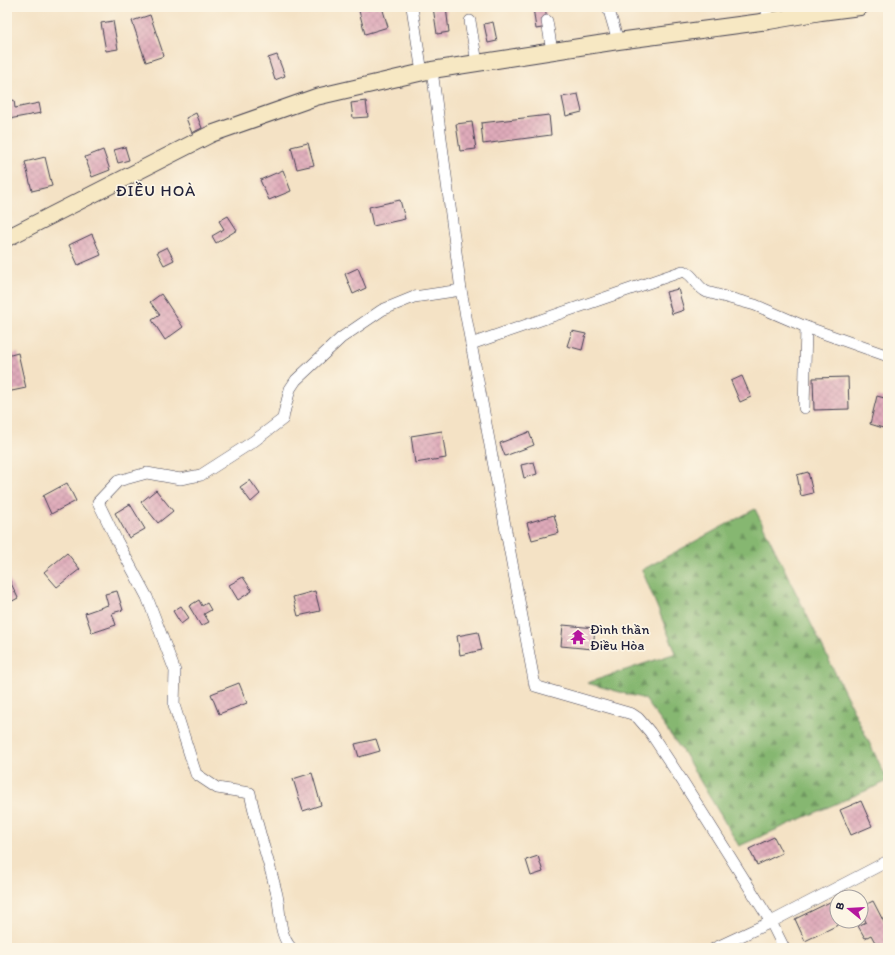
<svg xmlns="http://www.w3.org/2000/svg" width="895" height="955" font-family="Itim,sans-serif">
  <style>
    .forest { fill: url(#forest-firs); stroke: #546c56 }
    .building { fill: url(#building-cross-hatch) }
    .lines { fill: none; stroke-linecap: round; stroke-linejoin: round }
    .street-casing { stroke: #423f50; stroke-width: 12 }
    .secondary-casing { stroke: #423f50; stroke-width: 18 }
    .street { stroke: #fff; stroke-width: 11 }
    .secondary { stroke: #f7e8c3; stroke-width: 16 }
    .labels { text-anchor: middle; stroke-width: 3.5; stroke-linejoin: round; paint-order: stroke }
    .poi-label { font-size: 14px; fill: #22223b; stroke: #fcf5e5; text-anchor: start }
    .quarter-label { font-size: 16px; letter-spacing: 1px; fill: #22223b; stroke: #fcf5e5 }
  </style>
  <defs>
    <pattern id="forest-firs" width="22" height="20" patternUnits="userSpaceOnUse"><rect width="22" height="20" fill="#86b771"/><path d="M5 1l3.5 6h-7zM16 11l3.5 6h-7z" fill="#6d945e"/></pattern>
    <pattern id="building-cross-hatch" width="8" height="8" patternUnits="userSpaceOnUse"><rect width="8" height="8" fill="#dfabba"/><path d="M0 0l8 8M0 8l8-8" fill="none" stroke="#bf93a1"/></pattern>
  </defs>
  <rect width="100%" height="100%" fill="#fcf5e5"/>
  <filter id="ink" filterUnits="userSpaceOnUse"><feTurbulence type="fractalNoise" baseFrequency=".025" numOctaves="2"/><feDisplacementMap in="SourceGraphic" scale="8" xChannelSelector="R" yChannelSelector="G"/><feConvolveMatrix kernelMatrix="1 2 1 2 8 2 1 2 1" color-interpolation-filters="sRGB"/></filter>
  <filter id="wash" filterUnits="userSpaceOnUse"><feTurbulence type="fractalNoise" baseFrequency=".012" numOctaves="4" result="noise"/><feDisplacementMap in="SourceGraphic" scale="16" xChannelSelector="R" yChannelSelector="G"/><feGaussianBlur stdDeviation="0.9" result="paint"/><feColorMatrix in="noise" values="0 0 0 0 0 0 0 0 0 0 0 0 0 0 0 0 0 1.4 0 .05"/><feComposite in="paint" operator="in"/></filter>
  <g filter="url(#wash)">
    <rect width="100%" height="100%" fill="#f4e2c5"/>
    <!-- forest -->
    <path class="forest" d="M755,509L888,781L739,846L683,752L645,699L587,683L676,653L642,570Z"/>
    <g id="blocks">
      <!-- building -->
      <g class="building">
        <path d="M358,7H382L388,27L365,34Z"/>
        <path d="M433,7H446L449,32L437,34Z"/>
        <path d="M533,7H545L548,27L536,29Z"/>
        <path d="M150,15L164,56L146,62L132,21Z"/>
        <path d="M113,21L118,49L106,51L101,23Z"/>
        <path d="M493,22L497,41L488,43L484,24Z"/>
        <path d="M277,55L285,76L275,80L268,58Z"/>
        <path d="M578,94L582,112L566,116L562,97Z"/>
        <path d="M14,100L15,108L39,103L41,113L9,119L7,102Z"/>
        <path d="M366,101L368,117L353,118L351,103Z"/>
        <path d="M196,113L202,128L192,133L186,118Z"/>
        <path d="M549,115L551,135L483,144L481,123Z"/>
        <path d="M472,122L476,149L460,151L456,124Z"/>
        <path d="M308,143L314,165L297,169L291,147Z"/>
        <path d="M125,147L129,160L118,163L114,150Z"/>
        <path d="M103,150L110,170L92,177L85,157Z"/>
        <path d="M45,157L52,186L32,191L25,162Z"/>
        <path d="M283,170L291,191L269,200L260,180Z"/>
        <path d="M400,200L405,219L373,226L369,207Z"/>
        <path d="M228,216L237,230L216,243L212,236L224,229L219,221Z"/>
        <path d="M92,234L101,255L78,265L69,245Z"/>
        <path d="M167,247L174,260L164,265L157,252Z"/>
        <path d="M358,268L366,288L353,294L345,274Z"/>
        <path d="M678,289L684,310L672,314L666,292Z"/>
        <path d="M161,294L183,327L165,340L152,320L160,315L150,302Z"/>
        <path d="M572,331L586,334L582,350L567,346Z"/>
        <path d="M18,353L26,388L7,392V373H10L7,356Z"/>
        <path d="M742,376L751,397L740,402L731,381Z"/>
        <path d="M848,377L849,409L814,410L813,378Z"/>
        <path d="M877,396L888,399V410L883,428L870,424Z"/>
        <path d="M442,431L446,458L415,463L411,436Z"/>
        <path d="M529,432L534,445L505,456L500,443Z"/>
        <path d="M534,462L537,474L524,478L521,465Z"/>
        <path d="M808,472L813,493L801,496L797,475Z"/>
        <path d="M250,480L260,494L251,502L240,487Z"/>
        <path d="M67,483L76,501L51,514L43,496Z"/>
        <path d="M156,490L173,511L158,523L141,502Z"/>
        <path d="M130,504L145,529L129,538L115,513Z"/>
        <path d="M554,515L559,533L532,540L527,523Z"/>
        <path d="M67,553L80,569L57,587L44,572Z"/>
        <path d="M243,577L252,591L238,600L229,585Z"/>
        <path d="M9,579L18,598L7,604V580Z"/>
        <path d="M117,591L123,610L112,613L116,625L92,633L85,613L108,605L105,594Z"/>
        <path d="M315,591L320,611L298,616L293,597Z"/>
        <path d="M199,600L202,606L207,603L211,610L204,614L209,622L201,626L189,606Z"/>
        <path d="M181,606L189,618L181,624L173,611Z"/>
        <path d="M563,625L595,628L593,649L561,646Z"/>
        <path d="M478,632L482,650L460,655L457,636Z"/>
        <path d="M239,683L247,703L219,714L211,694Z"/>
        <path d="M376,739L380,751L359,757L355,744Z"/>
        <path d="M312,773L321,805L303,811L293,779Z"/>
        <path d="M861,801L872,826L851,835L840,810Z"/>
        <path d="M774,837L782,853L757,865L749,849Z"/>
        <path d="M538,856L543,872L531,876L526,860Z"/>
        <path d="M873,901L888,930V946L884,948H878L871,935L865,938L858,926L866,922L861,912V907Z"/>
        <path d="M830,902L837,916V921H839L840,924L805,941L795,919Z"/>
      </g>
    </g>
  </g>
  <g filter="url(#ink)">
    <use href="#blocks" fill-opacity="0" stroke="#423f50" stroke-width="1"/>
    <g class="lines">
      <defs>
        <g id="street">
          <path d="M412,7L422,73"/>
          <path d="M608,7L618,41"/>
          <path d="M766,7L769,21"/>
          <path d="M470,21L477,63"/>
          <path d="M547,21L552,51"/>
          <path d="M432,70L461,290L535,686L632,714L638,718L650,732L683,782L771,922L784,948"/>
          <path d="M471,344L683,271C694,274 696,287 707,292L755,305L806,327L888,356"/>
          <path d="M804,408L806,327"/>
          <path d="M291,948C278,933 281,913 277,895C269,861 257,828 250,793L217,788L196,774L174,705L175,671L147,597L116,539L98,502L118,481L147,473L180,479L201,475L254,441L283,419L284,413L290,389L296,380L341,338L382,310L414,297L461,290"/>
          <path d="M715,948L771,922L888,861"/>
        </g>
        <path id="secondary" d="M7,238L211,134L316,97L432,70L618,41L769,21L821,12L860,7"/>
      </defs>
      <!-- street casing -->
      <use href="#street" class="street-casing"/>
      <!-- secondary casing -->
      <use href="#secondary" class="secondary-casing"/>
      <!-- street -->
      <use href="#street" class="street"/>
      <!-- secondary -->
      <use href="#secondary" class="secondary"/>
    </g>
  </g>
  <!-- icons -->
  <defs>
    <symbol id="temple-bare" viewBox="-9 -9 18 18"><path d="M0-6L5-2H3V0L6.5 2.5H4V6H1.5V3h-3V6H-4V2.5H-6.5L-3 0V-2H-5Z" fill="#b5179e" stroke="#fcf5e5" stroke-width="2.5" paint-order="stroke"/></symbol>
  </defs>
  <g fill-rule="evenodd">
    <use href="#temple-bare" x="567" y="626" width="22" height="22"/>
  </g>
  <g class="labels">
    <!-- poi labels -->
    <g class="poi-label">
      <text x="590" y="634">Đình thần<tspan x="590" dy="16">Điều Hòa</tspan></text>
    </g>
    <!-- quarter labels -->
    <g class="quarter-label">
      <text x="156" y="196">ĐIỀU HOÀ</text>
    </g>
  </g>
  <!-- margin -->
  <rect width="895" height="955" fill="none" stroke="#fcf5e5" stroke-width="24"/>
  <!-- north arrow -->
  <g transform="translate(849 909) rotate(288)"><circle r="19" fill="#fcf5e5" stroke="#a5a1a1"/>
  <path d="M0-3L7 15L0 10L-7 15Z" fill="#b5179e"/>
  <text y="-6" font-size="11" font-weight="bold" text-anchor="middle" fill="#22223b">B</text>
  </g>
</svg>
